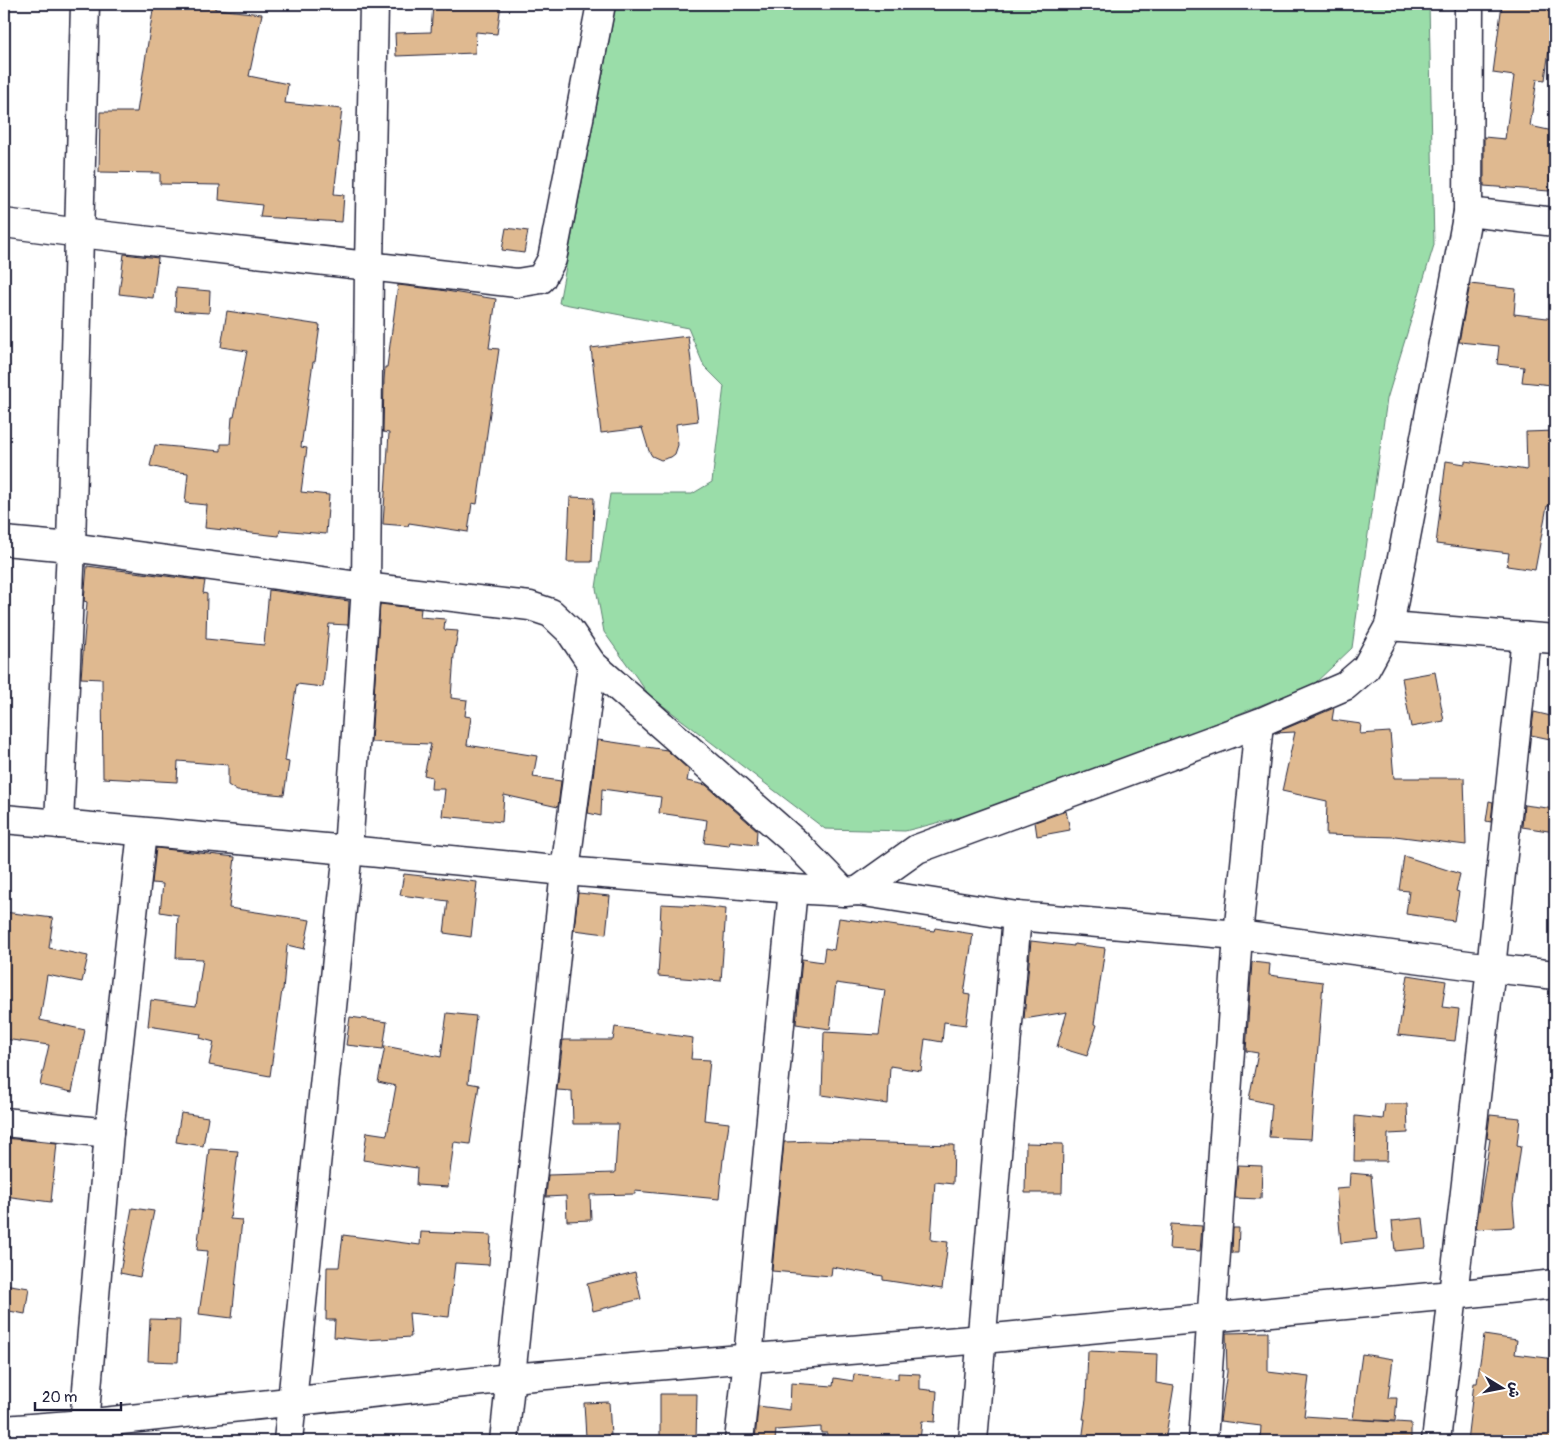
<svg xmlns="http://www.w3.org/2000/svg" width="1559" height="1445" font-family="Pangolin,'Playpen Sans Arabic',sans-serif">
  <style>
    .green { fill: #9adda9; stroke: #5e8072 }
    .building { fill: #dfb990; stroke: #22223b }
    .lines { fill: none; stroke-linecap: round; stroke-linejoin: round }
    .minor-casing { stroke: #22223b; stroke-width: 31 }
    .minor { stroke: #fff; stroke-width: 28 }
  </style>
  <rect width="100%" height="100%" fill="#fff"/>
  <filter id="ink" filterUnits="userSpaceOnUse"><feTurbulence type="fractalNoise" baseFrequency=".02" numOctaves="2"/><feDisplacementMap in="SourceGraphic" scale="10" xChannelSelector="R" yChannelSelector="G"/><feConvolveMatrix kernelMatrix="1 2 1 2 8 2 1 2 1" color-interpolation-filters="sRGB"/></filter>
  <g filter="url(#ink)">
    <!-- green -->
    <path class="green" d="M616,4H1429L1434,245L1387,399L1352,648L1314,684L1012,804L905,831L825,829L649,695L604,632L596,588L610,494H692L712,482L724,386L704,366L688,328L559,303Z"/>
    <!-- building -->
    <g class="building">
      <path d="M154,4H179L215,7V9L262,14L249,76L288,84L285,103L342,109L338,143H340L334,194L344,195L342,222L260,217L262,205L219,200L220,185L160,184V173L99,172L100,112H137Z"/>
      <path d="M433,4H501L497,34L476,32L475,53L396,56L395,33L431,32Z"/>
      <path d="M1502,4H1555L1545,80L1537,79L1530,126L1553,131L1549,191L1484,186V137L1505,139L1514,76L1493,73Z"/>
      <path d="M506,228L528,231L524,253L502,250Z"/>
      <path d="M124,254L158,258L153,298L119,294Z"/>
      <path d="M1470,284L1516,289L1514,314L1555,319V357L1552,385L1522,382L1524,367L1497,364L1499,346L1459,342Z"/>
      <path d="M398,285L440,290L496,299L489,348L499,349L477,504L472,503L468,532L409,523L408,526L383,524L389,433L383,432L384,380L385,367H387Z"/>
      <path d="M176,288L210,291L209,313L175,311Z"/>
      <path d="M227,311L320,325L315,362H313L301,447L307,448L301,492L329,495L326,534L280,530L279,536L205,528L207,505L185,503L188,473L171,471L150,466L155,445L221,451V444H230L232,417H234L247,351L221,347Z"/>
      <path d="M688,336L698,421L676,424L678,445L675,454L671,457L661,460L652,456L649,451L642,428L601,433L591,348Z"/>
      <path d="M1555,431V506H1547L1535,570L1507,566L1509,553L1436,544L1446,461L1465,464V461L1527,470L1526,432Z"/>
      <path d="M570,497L594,498L592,562H567Z"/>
      <path d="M87,566L205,581L203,593L207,594L206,639L264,645L269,590L349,601L348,625L329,624L323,687L297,684L296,688L285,761L289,762L284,795L237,791L228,785V765L178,761L177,782L103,778L102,679L81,678L87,602L84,601Z"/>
      <path d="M380,604L421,609L420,617L445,619L444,630L458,631L454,655L451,698L467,700L465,716L471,717L467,745L537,756L533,777L561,781L558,807L504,795L502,822L442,816L445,789H431L432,777L424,775L431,744L371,742Z"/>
      <path d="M1435,672L1444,721L1411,727L1402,678Z"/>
      <path d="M1334,708L1332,720L1361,724L1360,734L1390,732L1394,778H1464L1466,845L1395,836L1394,837L1326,835L1327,801L1282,791L1295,732L1275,733Z"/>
      <path d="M1534,712L1555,717V740L1531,735Z"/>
      <path d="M598,740L667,750L689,770L687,781L706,785L757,830L756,845L730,842L729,846L704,843L707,820L659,813L661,797L602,789L601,816L588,813Z"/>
      <path d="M1489,801L1493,802L1491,822L1486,821Z"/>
      <path d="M1524,805L1555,809V832L1522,827Z"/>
      <path d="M1066,811L1070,830L1037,836L1035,822Z"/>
      <path d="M156,848L235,857L229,908L310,920L304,949L287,945L283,990H282L270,1076L209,1065L214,1042L200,1038L201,1034L148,1026L151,1000L196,1006L203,959L176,958L178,915L160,912L163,884L152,883Z"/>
      <path d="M1404,856L1460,874L1456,891L1459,892L1454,921L1406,914L1409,891L1399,890Z"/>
      <path d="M404,874L477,882L471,937L444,933L448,901L400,895Z"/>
      <path d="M578,893L610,896L606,934L574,930Z"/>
      <path d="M661,904L701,906L726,909L721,981L658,976L661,928H660Z"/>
      <path d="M4,912L53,918L49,948L88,956L82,982L47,975L40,1020L85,1030L72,1092L40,1085L49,1045L4,1039Z"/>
      <path d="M839,918L934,931L935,928L973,934L964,994L970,995L966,1025L944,1022L942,1042L925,1039L921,1071L890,1066L888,1104L822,1095L824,1032L879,1035L885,990L836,983L830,1029L796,1024L802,959L823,962L825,948L834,950Z"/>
      <path d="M1031,941L1074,946V944L1105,948L1094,1024L1097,1025L1087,1056L1057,1047L1067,1012L1024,1019Z"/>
      <path d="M1252,962L1270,964L1269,975L1323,982L1311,1139L1269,1137L1272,1104L1249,1099L1258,1053L1246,1051Z"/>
      <path d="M1408,975L1446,981L1442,1007L1459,1009L1455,1041L1398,1035Z"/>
      <path d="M447,1013L476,1016L468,1083L479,1085L470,1144L454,1142L448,1187L416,1185L417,1168L363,1160L367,1132L387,1135L396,1086L378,1082L385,1046L441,1057Z"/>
      <path d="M350,1017L387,1022L383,1049L346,1045Z"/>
      <path d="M615,1027L693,1038L691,1059L710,1060L704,1120L729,1123L724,1159H723L719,1199L635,1191V1194L590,1195L591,1220L567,1221L566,1196L546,1197L548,1175L615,1173L618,1124H573L572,1091L557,1090L563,1040H613Z"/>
      <path d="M1385,1104H1407L1408,1133L1388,1134L1387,1161H1354L1355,1116L1383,1119Z"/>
      <path d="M181,1113L208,1117L203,1146L176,1142Z"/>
      <path d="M1490,1115L1520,1118L1517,1145L1521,1146L1513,1203L1515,1227L1476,1229L1490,1139L1487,1138Z"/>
      <path d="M4,1138L57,1143L51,1202L4,1196Z"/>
      <path d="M818,1141L954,1145L953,1184L935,1182L931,1240L948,1242L942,1289L883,1280V1276L832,1267L831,1276L772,1271L784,1142Z"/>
      <path d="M1026,1143L1063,1144L1062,1193H1025Z"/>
      <path d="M209,1149L238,1151L230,1219L242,1220L232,1318L199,1314L208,1251L197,1250Z"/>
      <path d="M1238,1165L1262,1166L1261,1199L1235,1198Z"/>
      <path d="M1350,1173L1371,1175L1377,1239L1341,1243L1336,1189L1349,1188Z"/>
      <path d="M132,1208L154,1211L140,1277L120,1273Z"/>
      <path d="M1423,1218L1426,1248L1395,1251L1392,1221Z"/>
      <path d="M1171,1224L1202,1226L1200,1251L1169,1249Z"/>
      <path d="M1233,1228H1239L1238,1253H1232Z"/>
      <path d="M421,1232L491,1235L489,1265L455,1263L449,1317L409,1313L411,1337L365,1340L334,1337L335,1320H326L327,1267H339L343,1235L420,1245Z"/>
      <path d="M635,1272L641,1299L593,1311L587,1284Z"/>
      <path d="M4,1284L29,1288L25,1314L4,1310Z"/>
      <path d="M150,1319L180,1320L178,1362L148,1361Z"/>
      <path d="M1268,1332V1372L1309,1377L1304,1416L1411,1423V1441H1260L1261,1426L1220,1421L1227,1372L1226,1333Z"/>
      <path d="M1484,1335L1517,1340L1515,1354L1555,1359V1389L1551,1440L1525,1437L1524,1441H1467L1474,1383H1477Z"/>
      <path d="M1088,1351L1157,1354L1156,1383L1174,1386L1165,1441H1082L1085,1419H1083L1086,1400Z"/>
      <path d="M1362,1354L1393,1359L1388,1398H1397L1395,1421L1353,1419Z"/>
      <path d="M898,1373L920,1374V1389L937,1391L935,1422L922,1421L920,1441H826L827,1433H821V1427L776,1430L775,1441H755L758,1406L790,1410L791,1383L833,1386L834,1378L853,1381L854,1374L898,1379Z"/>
      <path d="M660,1394H697L696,1441H660Z"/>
      <path d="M609,1402L611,1436L586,1437L584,1403Z"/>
    </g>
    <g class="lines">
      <defs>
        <g id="minor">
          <path d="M1468,212L1555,222"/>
          <path d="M4,223L80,233L517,283L541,279L552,259L601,4"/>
          <path d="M4,541L71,547L366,587L530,606L551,613L569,630L592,664L797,844L844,892"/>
          <path d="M1389,626L1468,212L1469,4"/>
          <path d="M4,819L348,850L565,871L793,889L844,892L858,891L1017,916L1238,935L1491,968L1555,975"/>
          <path d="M59,824L71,547L85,4"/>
          <path d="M858,891L917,849L1259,723L1345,686L1366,668L1389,626L1555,639"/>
          <path d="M4,1122L109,1133"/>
          <path d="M84,1424L109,1133L142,832"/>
          <path d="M4,1430L84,1424L510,1378L983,1339L1452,1295L1555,1284"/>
          <path d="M288,1441L348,850L366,587L369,266L374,4"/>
          <path d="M504,1441L565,871L592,664"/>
          <path d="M739,1441L748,1358L793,889"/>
          <path d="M973,1441L1017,916"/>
          <path d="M1203,1441L1238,935L1259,723"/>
          <path d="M1436,1441L1491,968L1526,637"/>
        </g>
      </defs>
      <!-- minor casing -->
      <use href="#minor" class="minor-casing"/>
      <!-- minor -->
      <use href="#minor" class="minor"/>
    </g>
  </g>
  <!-- margin -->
  <rect width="1559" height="1445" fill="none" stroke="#fff" stroke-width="20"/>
  <rect x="10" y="10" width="1539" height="1425" fill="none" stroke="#22223b" stroke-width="2" filter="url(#ink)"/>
  <!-- north arrow -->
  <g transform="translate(1502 1388) rotate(100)" stroke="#ffffff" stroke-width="4" paint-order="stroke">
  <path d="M0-4L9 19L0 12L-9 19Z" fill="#22223b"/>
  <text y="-8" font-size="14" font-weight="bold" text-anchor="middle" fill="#22223b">ش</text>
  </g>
  <!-- scale -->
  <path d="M35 1402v8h86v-8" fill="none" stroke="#22223b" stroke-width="2.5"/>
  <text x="42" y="1402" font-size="15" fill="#22223b" stroke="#ffffff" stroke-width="4" paint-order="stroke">20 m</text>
</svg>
